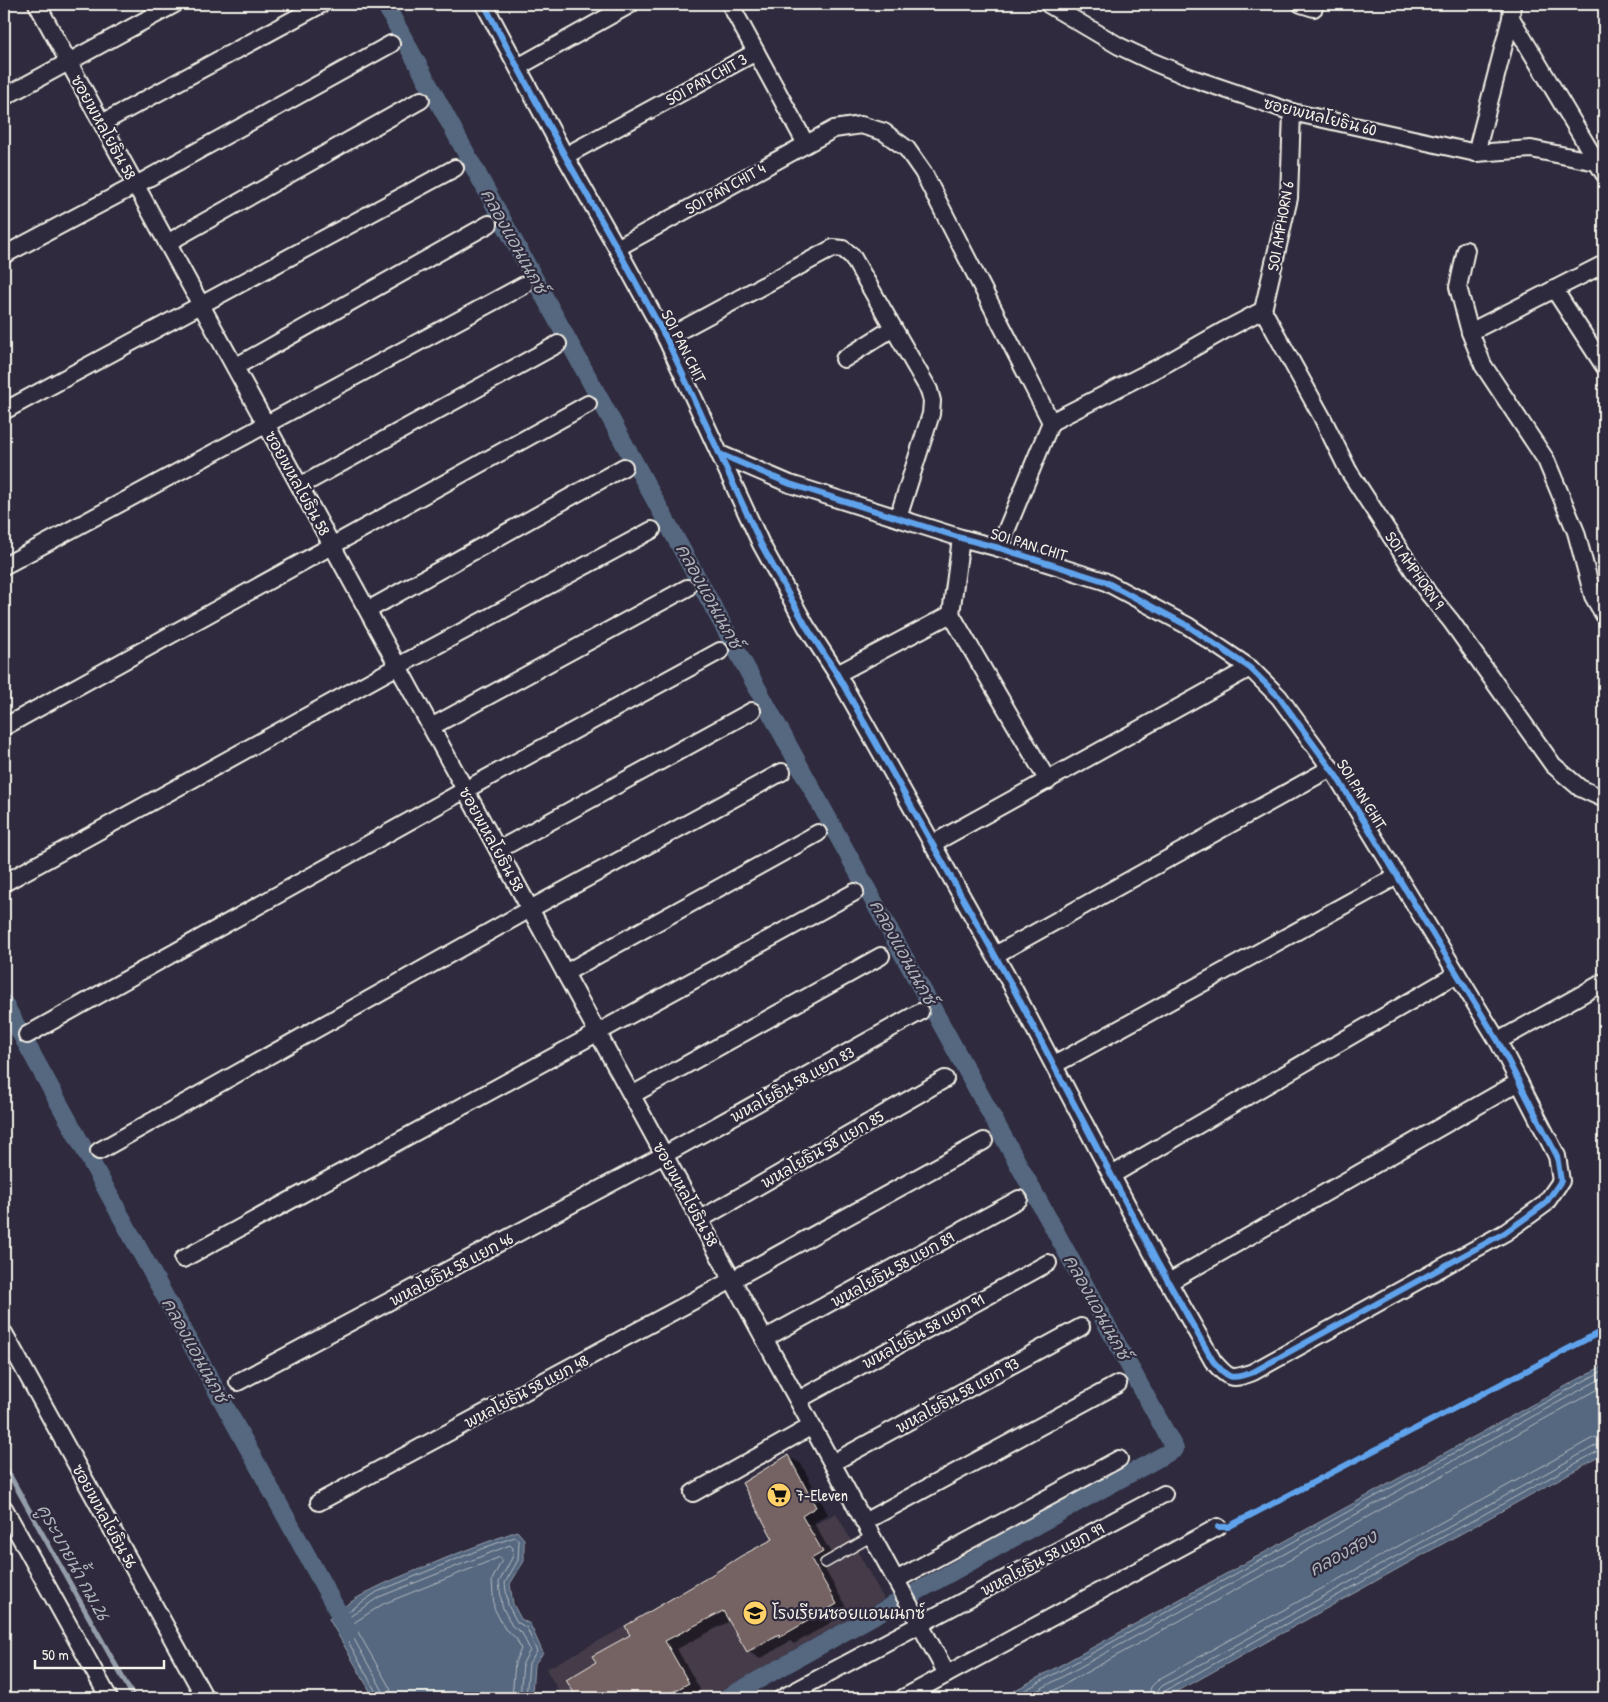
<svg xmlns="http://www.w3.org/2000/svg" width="1608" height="1702" font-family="'Patrick Hand','Playpen Sans Thai',sans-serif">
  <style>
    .built { fill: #443b48 }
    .water { fill: #546780; stroke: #949eaa }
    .shadow { fill: #0007; fill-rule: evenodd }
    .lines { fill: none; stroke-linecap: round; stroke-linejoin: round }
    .shore { stroke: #b4babe; stroke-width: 1 }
    .stream { stroke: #949eaa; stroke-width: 5 }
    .canal { stroke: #546780; stroke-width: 18 }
    .building { fill: #756262; stroke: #f4f1e8 }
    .service-casing { stroke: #f4f1e8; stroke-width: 12 }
    .minor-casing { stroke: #f4f1e8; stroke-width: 20 }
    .service { stroke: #2f2a3d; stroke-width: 9 }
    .minor { stroke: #2f2a3d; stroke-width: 16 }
    .cycleway-casing { stroke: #2f2a3d; stroke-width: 9 }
    .cycleway { stroke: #60a3ed; stroke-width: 6 }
    .labels { text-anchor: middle; stroke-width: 4.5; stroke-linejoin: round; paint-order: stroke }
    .street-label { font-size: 16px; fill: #f4f1e8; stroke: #2f2a3d }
    .poi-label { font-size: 16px; fill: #f4f1e8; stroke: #2f2a3d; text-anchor: start }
    .water-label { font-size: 18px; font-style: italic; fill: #acb3b9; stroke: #2f2a3d }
  </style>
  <rect width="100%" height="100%" fill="#2f2a3d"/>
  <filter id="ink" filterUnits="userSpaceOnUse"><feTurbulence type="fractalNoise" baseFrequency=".02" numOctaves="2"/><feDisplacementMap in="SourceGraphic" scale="10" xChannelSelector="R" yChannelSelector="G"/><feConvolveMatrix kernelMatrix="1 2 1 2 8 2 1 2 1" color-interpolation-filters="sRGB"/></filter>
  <g filter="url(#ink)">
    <!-- built -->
    <path class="built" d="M836,1513L884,1599L708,1698H563L546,1669Z"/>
    <!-- water -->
    <g class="water">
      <path d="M1604,1365V1454L1180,1690L1162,1698H1001Z"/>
      <path d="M517,1531L524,1539V1561L510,1584L513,1604L521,1619L530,1624L543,1653L534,1665L532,1694L530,1698H374L329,1619C357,1593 392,1580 427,1566C457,1553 487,1542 517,1531Z"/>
    </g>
    <!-- shadow -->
    <path class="shadow" d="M788,1456L801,1464L828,1514L814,1523L835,1560L823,1566L849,1612L794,1644L790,1641L760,1659L747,1651L730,1621L677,1649L701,1691L687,1698H578L567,1680L597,1662L632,1636L775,1539ZM783,1630L785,1632L752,1651V1648Z"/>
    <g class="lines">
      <!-- shore -->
      <g class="shore">
        <path d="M378,1698L377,1694L337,1621V1619L377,1592L486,1547L515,1537L519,1542L518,1560L505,1583L508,1605L517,1622L527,1628L537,1652L529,1663L526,1698"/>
        <path d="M384,1698L383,1691L345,1623V1620L379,1597L510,1545L513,1548L512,1558L499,1582L502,1606L512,1626L522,1633L530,1650L523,1663L520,1698"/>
        <path d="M392,1698L390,1688L354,1625L355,1622L383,1604L500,1557L502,1560L492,1580L494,1608L505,1629L516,1638L521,1649L515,1662L512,1698"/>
        <path d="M1011,1698L1604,1370"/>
        <path d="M1024,1698L1604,1377"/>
        <path d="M1040,1698L1604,1386"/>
        <path d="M1148,1698L1151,1687L1159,1679L1593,1438L1604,1436"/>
        <path d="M1156,1698L1157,1691L1162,1686L1597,1445L1604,1443"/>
        <path d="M1162,1698V1694L1165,1691L1600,1450H1604"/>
      </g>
      <!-- stream -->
      <path class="stream" d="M4,1465L134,1698"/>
      <!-- canal -->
      <g class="canal">
        <path d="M385,4L829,820L1175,1449L1060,1512L726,1698"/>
        <path d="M4,1003L349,1632"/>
      </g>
    </g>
    <!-- building -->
    <path class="building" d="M788,1455L816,1507L802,1516L823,1552L811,1559L837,1604L780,1637L779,1634L747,1652L723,1611L665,1641L689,1683L662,1698H577L566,1680L596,1662L592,1656L630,1635L625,1626L705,1579L741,1556L773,1539L742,1483Z"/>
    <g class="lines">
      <defs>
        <path id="service" d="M825,1563L872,1536"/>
        <g id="minor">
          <path d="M37,4L947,1674"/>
          <path d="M484,4L565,156L617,248L666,338L761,544L806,626L837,674L1011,984L1156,1260L1213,1361C1228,1378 1230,1381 1253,1372L1506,1232L1545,1204L1561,1181L1557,1156L1498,1041L1337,777L1279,697L1250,668L1188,626L1104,581L999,548L961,538L790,484L720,454"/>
          <path d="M730,4L756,52"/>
          <path d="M1048,4L1119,46L1153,62L1189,77L1292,112L1476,153L1531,149L1596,162"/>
          <path d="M1301,4L1314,8"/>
          <path d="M1511,18L1604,174"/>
          <path d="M518,67L631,4"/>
          <path d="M4,97L175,4"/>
          <path d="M102,123L322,4"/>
          <path d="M1476,153L1511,18L1512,4"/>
          <path d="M565,156L756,52L806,144"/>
          <path d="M167,243L421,100"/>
          <path d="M617,248L834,129L861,125L884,132L907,149L923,172L1051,422L999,548"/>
          <path d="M1466,250L1458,287L1470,332L1483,365L1546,460L1576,532L1593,596L1604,615"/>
          <path d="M4,255L136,185L391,44"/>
          <path d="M1554,289L1604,366"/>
          <path d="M1263,310L1322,417L1348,470L1428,593L1451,621L1553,765L1580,788L1604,799"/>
          <path d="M1263,310L1289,198L1292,112"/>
          <path d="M1470,332L1604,264"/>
          <path d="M666,338L833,248L843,249L852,256L929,390L932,401L931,414L898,518"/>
          <path d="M844,359L893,328"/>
          <path d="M235,367L489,224"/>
          <path d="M4,411L455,168"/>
          <path d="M1051,422L1167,363L1225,330L1263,310"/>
          <path d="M300,486L558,344"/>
          <path d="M4,566L524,285"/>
          <path d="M368,610L624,467"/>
          <path d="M951,614L1048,781"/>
          <path d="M837,674L951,614L961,538"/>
          <path d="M4,727L588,404"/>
          <path d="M431,727L687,588"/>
          <path d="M932,844L1250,668"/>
          <path d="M498,850L752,711"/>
          <path d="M4,883L398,666L652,530"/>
          <path d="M995,955L1331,768"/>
          <path d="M565,973L818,833"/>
          <path d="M27,1035L465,790L720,651"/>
          <path d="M1498,1041L1604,982"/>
          <path d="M1054,1065L1397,876"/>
          <path d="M632,1095L881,956"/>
          <path d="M99,1151L530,909L782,772"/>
          <path d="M1112,1175L1457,974"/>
          <path d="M699,1220L945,1079"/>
          <path d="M183,1259L855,892"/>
          <path d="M1169,1282L1519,1082"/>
          <path d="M4,1333L205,1698"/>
          <path d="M764,1339L1019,1199"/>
          <path d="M238,1382L664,1155L920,1012"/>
          <path d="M798,1400L1048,1263"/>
          <path d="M832,1463L1081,1327"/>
          <path d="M693,1493L812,1426"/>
          <path d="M319,1502L732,1280L984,1141"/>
          <path d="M4,1508L109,1698"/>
          <path d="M864,1522L1118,1384"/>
          <path d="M896,1580L1119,1459"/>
          <path d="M782,1698L1164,1494"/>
          <path d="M903,1698L1218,1527"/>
        </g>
      </defs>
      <!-- service casing -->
      <use href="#service" class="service-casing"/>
      <!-- minor casing -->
      <use href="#minor" class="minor-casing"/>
      <!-- service -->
      <use href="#service" class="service"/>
      <!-- minor -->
      <use href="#minor" class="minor"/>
      <defs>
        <g id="cycleway">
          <path d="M484,4L565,156L617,248L666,338L761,544L806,626L837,674L1011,984L1156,1260L1213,1361C1228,1378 1230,1381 1253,1372L1506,1232L1545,1204L1561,1181L1557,1156L1498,1041L1337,777L1279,697L1250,668L1188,626L1104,581L999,548L961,538L790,484L720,454"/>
          <path d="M1218,1527H1228L1604,1330"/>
        </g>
      </defs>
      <!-- cycleway casing -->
      <use href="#cycleway" class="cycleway-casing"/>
      <!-- cycleway -->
      <use href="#cycleway" class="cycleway"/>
    </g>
  </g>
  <!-- icons -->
  <defs>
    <symbol id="supermarket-disc" viewBox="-11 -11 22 22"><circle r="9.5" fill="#ffd166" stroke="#2f2a3d"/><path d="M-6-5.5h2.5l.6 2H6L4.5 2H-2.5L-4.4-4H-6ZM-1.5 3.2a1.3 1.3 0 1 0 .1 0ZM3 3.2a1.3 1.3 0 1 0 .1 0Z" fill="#111"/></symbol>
    <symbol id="school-disc" viewBox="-11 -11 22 22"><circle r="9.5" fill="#ffd166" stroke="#2f2a3d"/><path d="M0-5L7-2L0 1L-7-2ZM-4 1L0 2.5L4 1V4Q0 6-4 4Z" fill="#111"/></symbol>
  </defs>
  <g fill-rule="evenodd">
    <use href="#supermarket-disc" x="765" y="1481" width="28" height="28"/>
    <use href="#school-disc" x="741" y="1599" width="28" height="28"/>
  </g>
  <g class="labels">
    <!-- street labels -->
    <g class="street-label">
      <text transform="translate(706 79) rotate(-29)" y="6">SOI PAN CHIT 3</text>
      <text transform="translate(1320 116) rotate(14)" y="6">ซอยพหลโยธิน 60</text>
      <text transform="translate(104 127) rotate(61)" y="6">ซอยพหลโยธิน 58</text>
      <text transform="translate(725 188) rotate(-29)" y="6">SOI PAN CHIT 4</text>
      <text transform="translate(1280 226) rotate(-80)" y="6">SOI AMPHORN 6</text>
      <text transform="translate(684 346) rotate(63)" y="6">SOI PAN CHIT</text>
      <text transform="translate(298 483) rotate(61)" y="6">ซอยพหลโยธิน 58</text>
      <text transform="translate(1029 544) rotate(17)" y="6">SOI PAN CHIT</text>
      <text transform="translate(1415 570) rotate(55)" y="6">SOI AMPHORN 9</text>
      <text transform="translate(1362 794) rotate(58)" y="6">SOI PAN CHIT</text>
      <text transform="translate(492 839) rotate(61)" y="6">ซอยพหลโยธิน 58</text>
      <text transform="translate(792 1084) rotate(-29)" y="6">พหลโยธิน 58 แยก 83</text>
      <text transform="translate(822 1149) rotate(-30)" y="6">พหลโยธิน 58 แยก 85</text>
      <text transform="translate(686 1194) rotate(61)" y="6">ซอยพหลโยธิน 58</text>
      <text transform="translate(451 1269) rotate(-28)" y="6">พหลโยธิน 58 แยก 46</text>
      <text transform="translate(892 1269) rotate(-29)" y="6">พหลโยธิน 58 แยก 89</text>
      <text transform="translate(923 1331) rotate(-29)" y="6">พหลโยธิน 58 แยก 91</text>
      <text transform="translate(526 1391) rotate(-28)" y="6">พหลโยธิน 58 แยก 48</text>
      <text transform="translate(957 1395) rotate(-29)" y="6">พหลโยธิน 58 แยก 93</text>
      <text transform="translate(105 1516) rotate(61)" y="6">ซอยพหลโยธิน 56</text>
      <text transform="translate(1042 1559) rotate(-28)" y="6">พหลโยธิน 58 แยก 99</text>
    </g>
    <!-- poi labels -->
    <g class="poi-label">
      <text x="796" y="1501">7-Eleven</text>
      <text x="772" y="1619">โรงเรียนซอยแอนเนกซ์</text>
    </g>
    <!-- water labels -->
    <g class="water-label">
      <text transform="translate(514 241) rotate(61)" y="6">คลองแอนเนกซ์</text>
      <text transform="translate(709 596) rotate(61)" y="6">คลองแอนเนกซ์</text>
      <text transform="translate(903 952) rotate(61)" y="6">คลองแอนเนกซ์</text>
      <text transform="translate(1097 1307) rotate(61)" y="6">คลองแอนเนกซ์</text>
      <text transform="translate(195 1350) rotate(61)" y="6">คลองแอนเนกซ์</text>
      <text transform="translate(1343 1553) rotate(-29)" y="6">คลองสอง</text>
      <text transform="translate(73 1562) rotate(61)" y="6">คูระบายน้ำ กม.26</text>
    </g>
  </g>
  <!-- margin -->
  <rect width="1608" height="1702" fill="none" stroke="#2f2a3d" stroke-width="20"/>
  <rect x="10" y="10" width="1588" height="1682" fill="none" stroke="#f4f1e8" stroke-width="2" filter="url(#ink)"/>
  <!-- scale -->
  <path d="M35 1660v8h129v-8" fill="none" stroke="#f4f1e8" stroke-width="2.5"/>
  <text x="42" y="1660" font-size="15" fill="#f4f1e8" stroke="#2f2a3d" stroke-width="4" paint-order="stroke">50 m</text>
</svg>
